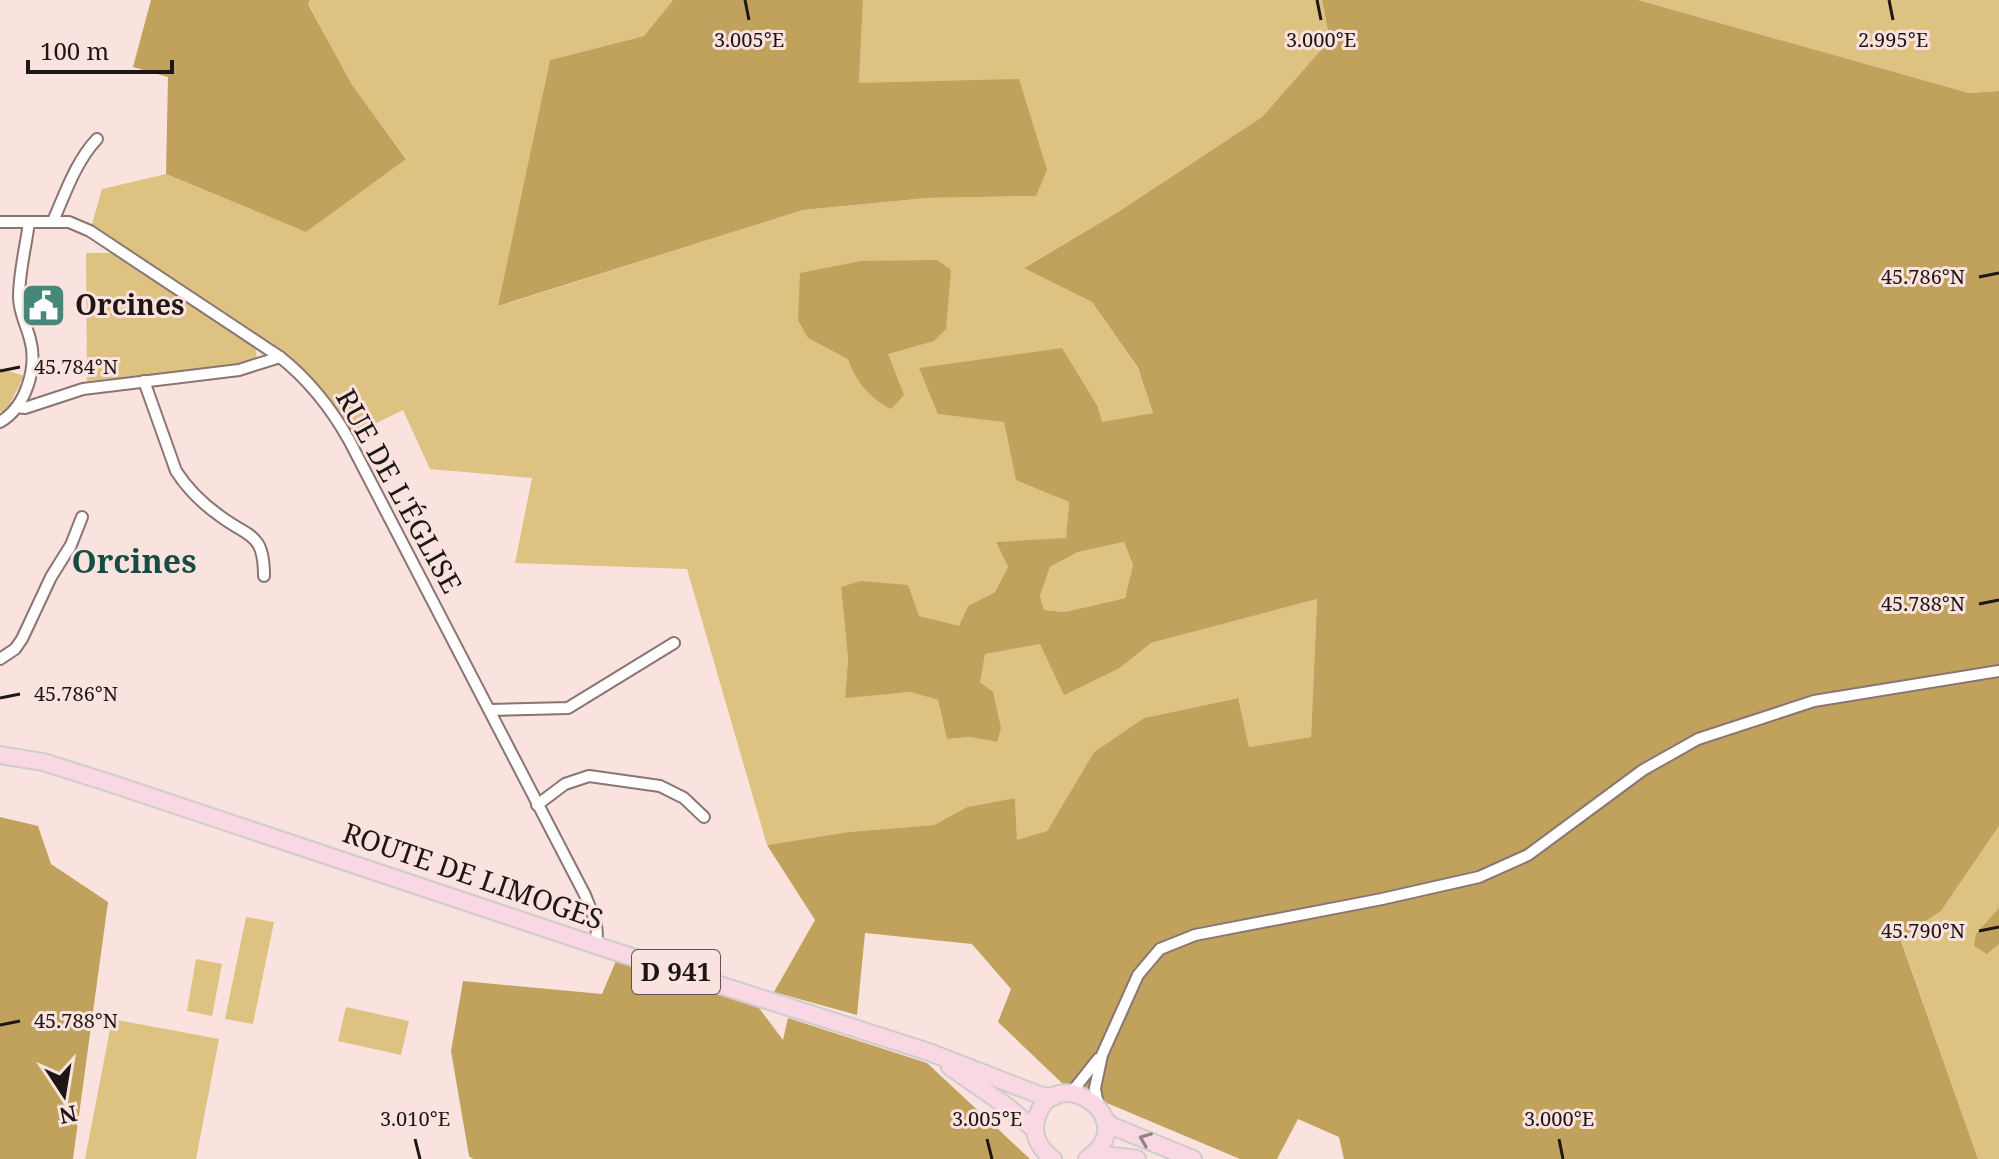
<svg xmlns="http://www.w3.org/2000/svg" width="1999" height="1159" font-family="'Noto Serif',serif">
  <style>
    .green { fill: #ddc282 }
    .forest { fill: #c0a25c; fill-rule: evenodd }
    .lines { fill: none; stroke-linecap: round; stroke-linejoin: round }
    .minor-casing { stroke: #8a7573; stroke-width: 14 }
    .primary-casing { stroke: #cecccc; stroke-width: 20 }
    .minor { stroke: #fff; stroke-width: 10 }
    .primary { stroke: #f9d7e3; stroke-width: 16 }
    .oneway { stroke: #968086 }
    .ticks { fill: none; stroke: #1e1615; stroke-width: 3 }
    .labels { text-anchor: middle; stroke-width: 6; stroke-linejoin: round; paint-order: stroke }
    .shield { fill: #fae3df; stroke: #605452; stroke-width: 2 }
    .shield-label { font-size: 26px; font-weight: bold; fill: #1e1615 }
    .poi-label { font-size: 28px; font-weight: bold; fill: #1e1615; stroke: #fae3df; text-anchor: start }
    .street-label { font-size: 28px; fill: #1e1615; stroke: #fae3df }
    .quarter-label { font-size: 32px; font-weight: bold; fill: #164d43; stroke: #fae3df }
    .ticks-label { font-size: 20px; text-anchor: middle; fill: #1e1615; stroke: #fae3df; stroke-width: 6; stroke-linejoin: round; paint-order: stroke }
  </style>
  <rect width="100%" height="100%" fill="#fae3df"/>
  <!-- green -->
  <g class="green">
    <path d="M310,0H673L644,36L550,60L499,306L803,210L927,198L1036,196L859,83L863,0H1322L1331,40L1262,117L1118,212L1025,267L1092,302L1138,369L1153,413L1102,423L1098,407L938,414L1004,421L1016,479L1069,502L1066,539L996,542L1008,567L995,592L968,606L959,627L919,616L841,587L848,659L845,697L910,692L938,700L947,739L970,737L997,742L979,682L985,654L1040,643L1064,694L1120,668L1151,643L1317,599L1311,737L1249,747L1237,698L1144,718L1094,752L1047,831L1017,841L1015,798L967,807L934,825L848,832L767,845L687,569L515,563L532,478L430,469L403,410L348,437L302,374L90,231L102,189L166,174L306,232L406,158L352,86L308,3Z"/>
    <path d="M1638,0H1999V91L1969,93Z"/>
    <path d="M86,253H119L255,344L257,360L240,366L87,381Z"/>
    <path d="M0,368L24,376L4,415L0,411Z"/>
    <path d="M1124,542L1133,565L1125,598L1065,612L1044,610L1040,596L1050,567L1078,552Z"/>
    <path d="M1999,826V1159H1978L1900,937L1941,911Z"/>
    <path d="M246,917L274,922L253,1024L225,1019Z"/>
    <path d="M196,959L222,964L212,1016L187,1011Z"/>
    <path d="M346,1007L409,1021L401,1055L338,1041Z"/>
    <path d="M112,1019L219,1039L196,1159H85Z"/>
  </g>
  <!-- forest -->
  <g class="forest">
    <path d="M151,0H310L308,4L352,85L406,159L306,232L166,174L168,77L133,67Z"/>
    <path d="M673,0H863L859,83L1019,79L1047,170L1036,196L927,198L803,210L498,306L550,60L644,36Z"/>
    <path d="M1322,0H1638L1969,93L1999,91V826L1941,911L1900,938L1978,1159H1344L1339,1137L1298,1119L1277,1159H1240L1064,1085L998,1022L1011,989L972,944L865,933L857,1015L774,992L815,920L767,845L848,832L934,825L967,807L1015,798L1017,840L1047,831L1094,752L1144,718L1238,698L1249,747L1311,737L1317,599L1151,643L1120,668L1064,695L1040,644L985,654L980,682L993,692L1001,728L997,742L970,737L947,739L938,700L910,692L845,698L848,659L841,587L861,581L908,585L919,616L959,626L968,606L995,592L1008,567L996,542L1066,538L1069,502L1016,480L1004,422L938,414L919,368L1062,348L1098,407L1102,422L1153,413L1138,368L1092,302L1024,268L1118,212L1262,117L1330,40ZM1124,542L1133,565L1125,598L1065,612L1044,610L1040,596L1050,567L1078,552Z"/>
    <path d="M937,260L951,270L946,329L934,341L888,354L904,395L891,409C869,397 856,382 848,359L808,338L798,320L800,273L861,261Z"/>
    <path d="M0,817L38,826L51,864L108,902L73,1159H0Z"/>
    <path d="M1999,908V944L1987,954L1974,946L1976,934Z"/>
    <path d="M616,961L759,1008L783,1040L788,1018L927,1063L1030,1159H473L469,1156L451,1051L463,981L602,994Z"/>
  </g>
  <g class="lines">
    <defs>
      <g id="minor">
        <path d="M53,221C65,194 76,161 97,139"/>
        <path d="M0,222H69L90,231L280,357C309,380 331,408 349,440L585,895C591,911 601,928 595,945"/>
        <path d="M144,381L176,471C187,488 203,504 220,516C249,538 264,532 264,576"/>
        <path d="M17,407L25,408L83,389L239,370L280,357"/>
        <path d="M0,422C26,407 38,367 30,339C26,324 19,312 19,297C19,272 26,246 29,222"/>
        <path d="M0,659L15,649L22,639L51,577L71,545L82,517"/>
        <path d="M490,710L568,708L674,643"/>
        <path d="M537,805L565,784L589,776L660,786L684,798L704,817"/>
        <path d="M1071,1093L1098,1059"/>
        <path d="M1098,1106L1095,1088L1102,1055L1138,975L1160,949L1195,935L1382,899L1479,877L1528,855L1643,770L1698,739L1814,701L1999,671"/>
      </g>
      <g id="primary">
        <path d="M0,755L43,762L110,783L595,945L929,1052L1042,1096L1054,1097"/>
        <path d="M950,1067L1008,1107L1035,1130"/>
        <path d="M1104,1119L1112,1126L1193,1159"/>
        <path d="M1089,1158L1104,1155L1137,1159"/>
        <path d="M1053,1159C1041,1150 1032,1137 1036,1121C1050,1057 1147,1118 1087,1159"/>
      </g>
    </defs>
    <!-- minor casing -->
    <use href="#minor" class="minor-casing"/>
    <!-- primary casing -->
    <use href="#primary" class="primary-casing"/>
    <!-- minor -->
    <use href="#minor" class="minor"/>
    <!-- primary -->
    <use href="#primary" class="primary"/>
  </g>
  <!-- one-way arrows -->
  <defs><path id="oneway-chevron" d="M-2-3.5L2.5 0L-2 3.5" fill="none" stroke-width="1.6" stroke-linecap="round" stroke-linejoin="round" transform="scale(2)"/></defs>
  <use class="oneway" href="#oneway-chevron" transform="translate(1145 1139) rotate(-158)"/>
  <!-- ticks -->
  <path class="ticks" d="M745,0L749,20M1317,0L1321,20M1889,0L1893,20M1979,277L1999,273M0,371L20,367M1979,604L1999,600M0,698L20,694M1979,931L1999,927M0,1025L20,1021M415,1139L420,1159M987,1139L992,1159M1559,1139L1563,1159"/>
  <!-- icons -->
  <defs>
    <symbol id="civic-square" viewBox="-11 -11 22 22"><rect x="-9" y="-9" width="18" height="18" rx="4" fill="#458779" stroke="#fae3df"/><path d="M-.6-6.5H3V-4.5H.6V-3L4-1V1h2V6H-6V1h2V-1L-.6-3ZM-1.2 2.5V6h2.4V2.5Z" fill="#fff"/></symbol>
  </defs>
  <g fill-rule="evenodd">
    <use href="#civic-square" x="18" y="280" width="51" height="51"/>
  </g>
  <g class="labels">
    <!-- shield labels -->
    <rect class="shield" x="632" y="950" width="88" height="44" rx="6"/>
    <g class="shield-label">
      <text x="676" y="981">D 941</text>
    </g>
    <!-- poi labels -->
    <g class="poi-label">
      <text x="75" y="315">Orcines</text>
    </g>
    <!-- street labels -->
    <g class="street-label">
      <text transform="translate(399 491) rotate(61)" y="10">RUE DE L'ÉGLISE</text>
      <text transform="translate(473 876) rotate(19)" y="10">ROUTE DE LIMOGES</text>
    </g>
    <!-- quarter labels -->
    <g class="quarter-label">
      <text x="134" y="573">Orcines</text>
    </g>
  </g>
  <g class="ticks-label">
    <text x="749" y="47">3.005°E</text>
    <text x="1321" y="47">3.000°E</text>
    <text x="1893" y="47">2.995°E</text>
    <text x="1923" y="284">45.786°N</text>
    <text x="76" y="374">45.784°N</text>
    <text x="1923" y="611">45.788°N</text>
    <text x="76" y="701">45.786°N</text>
    <text x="1923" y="938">45.790°N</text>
    <text x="76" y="1028">45.788°N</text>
    <text x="415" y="1126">3.010°E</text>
    <text x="987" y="1126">3.005°E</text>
    <text x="1559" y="1126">3.000°E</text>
  </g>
  <!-- north arrow -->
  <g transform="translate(64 1095) rotate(168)" stroke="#fae3df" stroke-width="6" paint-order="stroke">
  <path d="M0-6L14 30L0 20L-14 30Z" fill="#1e1615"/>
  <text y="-12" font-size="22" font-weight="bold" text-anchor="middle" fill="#1e1615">N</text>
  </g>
  <!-- scale -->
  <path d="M28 60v12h144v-12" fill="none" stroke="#1e1615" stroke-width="4"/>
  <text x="40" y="60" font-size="24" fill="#1e1615" stroke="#fae3df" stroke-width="6" paint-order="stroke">100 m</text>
</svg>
